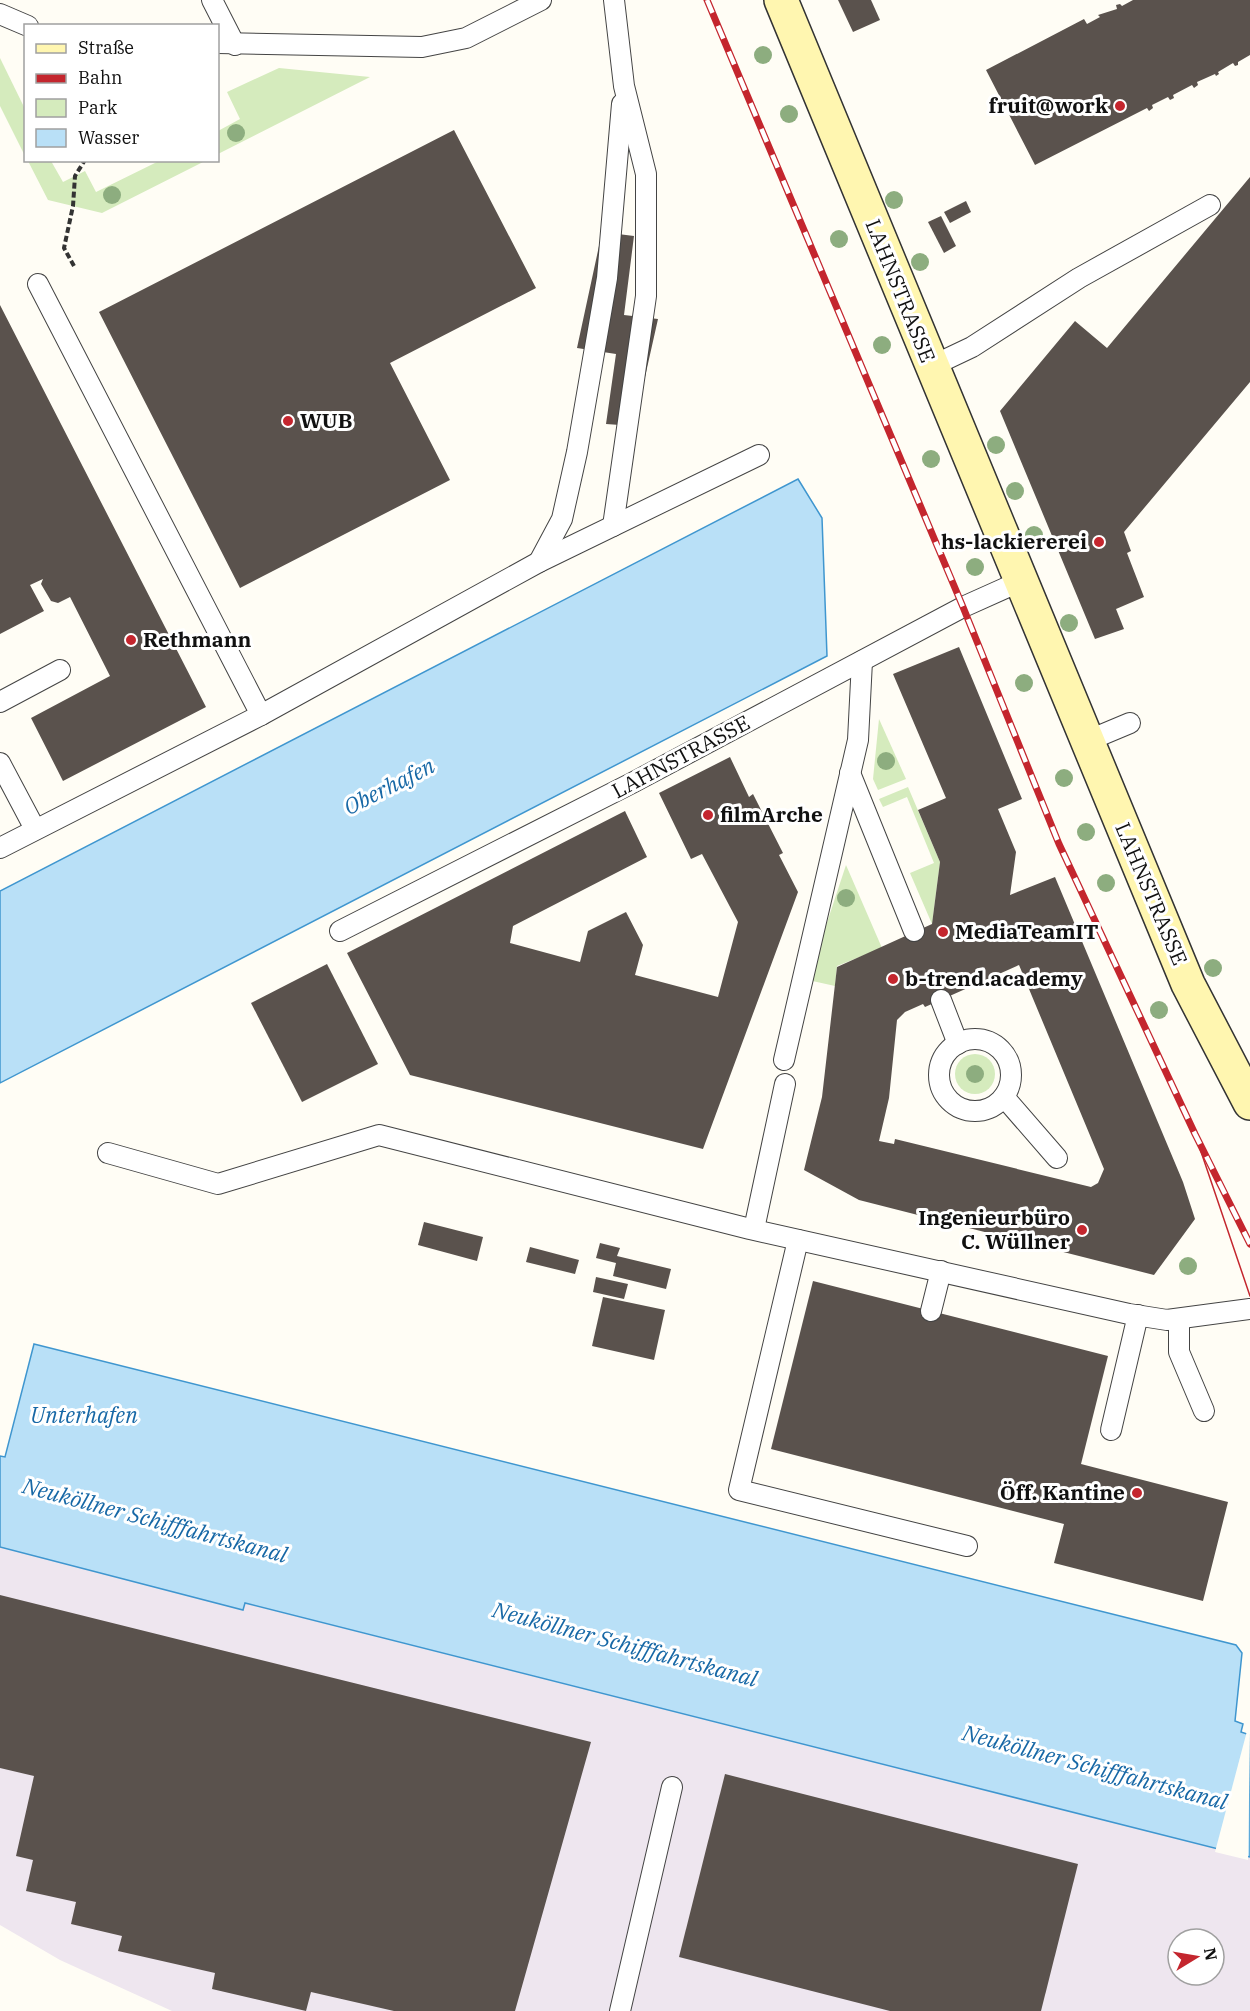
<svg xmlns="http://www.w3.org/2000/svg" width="1250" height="2011" font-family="'IBM Plex Serif',serif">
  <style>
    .industrial { fill: #eee6ef; fill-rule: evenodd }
    .green { fill: #d5ebbd }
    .water { fill: #b9e0f7; stroke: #3f96cf; stroke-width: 1.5 }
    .pier { fill: #fffdf5 }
    .building { fill: #5a524d; fill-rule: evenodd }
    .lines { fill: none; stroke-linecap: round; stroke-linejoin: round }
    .lane-casing { stroke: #444; stroke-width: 22 }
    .secondary-casing { stroke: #333; stroke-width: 36 }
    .path { stroke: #333; stroke-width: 4; stroke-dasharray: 6 3; stroke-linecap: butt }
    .lane { stroke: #fff; stroke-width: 20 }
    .secondary { stroke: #fff6b0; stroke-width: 33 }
    .tram { stroke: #c4262e; stroke-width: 1.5 }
    .rail-casing { stroke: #c4262e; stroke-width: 7 }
    .rail { stroke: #fff; stroke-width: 4.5; stroke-dasharray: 14; stroke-linecap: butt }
    .tree { fill: #8dad7f }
    .poi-dot { fill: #c4262e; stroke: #fff; stroke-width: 2 }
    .labels { text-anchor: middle; stroke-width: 6; stroke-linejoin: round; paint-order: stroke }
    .poi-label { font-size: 21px; font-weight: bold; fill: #111; stroke: #fff; text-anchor: start }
    .street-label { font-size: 21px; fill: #111; stroke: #fff }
    .water-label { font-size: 22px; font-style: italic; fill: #1768a6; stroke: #fff }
  </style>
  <rect width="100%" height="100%" fill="#fffdf5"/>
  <!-- industrial -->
  <path class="industrial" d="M0,1547L242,1609L244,1603L1250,1857V2011H172L60,1960L0,1925ZM1178,1939H1214V1975H1178Z"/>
  <!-- green -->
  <g class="green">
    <path d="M0,58L25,109V156L0,106Z"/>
    <path d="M279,68L370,77L218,154V131L240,119L227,92Z"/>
    <path d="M28,161H51L63,182L85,171L96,192L159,161H205L102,213L48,200Z"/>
    <path d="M879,719L906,779L878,790L873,779Z"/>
    <path d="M908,787L940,862L932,924L910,873L934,863L907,797L883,807L879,799Z"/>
    <path d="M846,865L882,948L837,966L835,986L808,980Z"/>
    <circle cx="975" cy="1074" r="20"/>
  </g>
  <!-- water -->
  <g class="water">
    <path d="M798,479L822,518L827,656L0,1083V891Z"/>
    <path d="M34,1344L1236,1645L1242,1653L1235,1721L1243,1724L1241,1732L1250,1735V1857L245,1603L243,1610L0,1547V1456L5,1457Z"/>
  </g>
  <!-- pier -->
  <path class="pier" d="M1247,1731H1250L1248,1860L1215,1852Z"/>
  <!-- building -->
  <g class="building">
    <path d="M838,0H871L880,20L853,32Z"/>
    <path d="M1133,0H1250V55L1238,62V65L1235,66L1233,63L1218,72L1219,74L1216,76L1215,74L1197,82L1198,85L1194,88L1192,85L1173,95L1174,98L1170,100L1168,97L1152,105L1153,108L1149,111L1147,108L1035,165L986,70L1084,19L1087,24L1100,17L1098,15L1117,9L1116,5L1120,4L1122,6Z"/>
    <path d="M454,130L536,288L390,363L450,480L240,588L99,312Z"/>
    <path d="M1250,177V382L1124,532L1131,551L1127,553L1144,597L1116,609L1124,629L1095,639L1000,411L1075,321L1107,348Z"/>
    <path d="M966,201L971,212L950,223L944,212Z"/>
    <path d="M941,216L956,246L944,253L928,222Z"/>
    <path d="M602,232L634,236L624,315L658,319L634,426L606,424L616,354L577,348Z"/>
    <path d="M0,305L206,707L63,781L31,718L110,676L70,597L58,603L51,601L41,584L43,579L30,585L44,611L0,634Z"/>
    <path d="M959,647L1022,799L998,809L1016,852L1010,895L1055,877L1183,1182L1195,1219L1154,1275L859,1200L804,1170L822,1097L837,967L932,924L940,862L918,810L946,798L893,674ZM1019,965L1104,1169L1098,1183L1091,1187L895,1139L894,1144L879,1141L889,1098L897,1020L905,1012L923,1004L925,1007Z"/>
    <path d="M730,757L749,797L753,794L783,853L779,855L798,892L703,1149L410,1075L347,953L625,811L647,857L513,926L510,943L580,962L588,931L626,912L643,945L635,975L718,997L738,922L702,854L691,859L659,793Z"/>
    <path d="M327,964L378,1064L302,1102L251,1003Z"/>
    <path d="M424,1222L483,1237L477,1261L418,1245Z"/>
    <path d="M600,1243L620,1248L617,1256L671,1269L666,1289L613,1276L616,1263L596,1258Z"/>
    <path d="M530,1247L579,1260L575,1274L526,1262Z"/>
    <path d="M596,1277L628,1284L624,1299L593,1292Z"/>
    <path d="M813,1281L1108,1356L1081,1464L1228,1502L1203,1601L1054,1563L1064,1524L771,1449Z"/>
    <path d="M603,1297L665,1310L654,1360L592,1346Z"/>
    <path d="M0,1595L591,1742L515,2011H394L311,1992L306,2011L212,1989L215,1973L118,1951L122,1936L71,1924L76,1902L26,1891L33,1860L16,1856L34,1776L0,1768Z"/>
    <path d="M725,1774L1078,1864L1041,2011H890L679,1957Z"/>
  </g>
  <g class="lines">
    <defs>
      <g id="lane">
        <path d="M212,0L235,45"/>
        <path d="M0,14L28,26"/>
        <path d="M218,43L422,47L466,38L541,0"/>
        <path d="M38,284L261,715L539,562L759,455"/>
        <path d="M932,366L972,347L1079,278L1210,205"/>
        <path d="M613,526L646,296V174L624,86L614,0"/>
        <path d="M539,562L562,519L577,452L607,278L622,104"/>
        <path d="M0,702L60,670"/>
        <path d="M1087,741L1130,723"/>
        <path d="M0,763L35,829"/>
        <path d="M850,773L914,931"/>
        <path d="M0,848L261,715"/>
        <path d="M340,931L632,783L963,607L1021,581"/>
        <path d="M941,1000L958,1044"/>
        <circle cx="975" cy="1075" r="36"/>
        <path d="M784,1060L858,740L862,661"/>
        <path d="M1004,1097L1057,1158"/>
        <path d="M108,1153L218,1184L379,1135L750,1229L1129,1314L1167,1320L1250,1309"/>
        <path d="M754,1229L785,1084"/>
        <path d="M798,1240L739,1490L967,1546"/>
        <path d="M931,1311L941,1271"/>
        <path d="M1179,1319V1352L1204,1411"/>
        <path d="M1111,1430L1138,1315"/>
        <path d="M620,2011L672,1787"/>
      </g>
      <path id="secondary" d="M781,0L1188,984L1250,1103"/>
    </defs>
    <!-- lane casing -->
    <use href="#lane" class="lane-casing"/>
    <!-- secondary casing -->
    <use href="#secondary" class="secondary-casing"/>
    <!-- path -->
    <path class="path" d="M74,266L64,248L73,206L75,176L85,160"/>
    <!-- lane -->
    <use href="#lane" class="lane"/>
    <!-- secondary -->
    <use href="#secondary" class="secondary"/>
    <!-- tram -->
    <path class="tram" d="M1195,1134L1250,1296"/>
    <defs>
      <path id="rail" d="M707,0L963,607L1059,844L1195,1134L1250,1244"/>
    </defs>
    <!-- rail casing -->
    <use href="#rail" class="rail-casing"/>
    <!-- rail -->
    <use href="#rail" class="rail"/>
  </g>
  <!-- trees -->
  <g class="tree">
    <circle cx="763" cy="55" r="9"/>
    <circle cx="789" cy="114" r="9"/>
    <circle cx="236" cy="133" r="9"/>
    <circle cx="112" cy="195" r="9"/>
    <circle cx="894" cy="200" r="9"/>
    <circle cx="839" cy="239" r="9"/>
    <circle cx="920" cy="262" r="9"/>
    <circle cx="882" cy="345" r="9"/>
    <circle cx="996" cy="445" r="9"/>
    <circle cx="931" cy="459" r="9"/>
    <circle cx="1015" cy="491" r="9"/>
    <circle cx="1034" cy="535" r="9"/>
    <circle cx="975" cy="567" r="9"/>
    <circle cx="1069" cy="623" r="9"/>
    <circle cx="1024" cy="683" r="9"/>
    <circle cx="886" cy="761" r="9"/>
    <circle cx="1064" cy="778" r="9"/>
    <circle cx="1086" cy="832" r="9"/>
    <circle cx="1106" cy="883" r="9"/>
    <circle cx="846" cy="898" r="9"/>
    <circle cx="1213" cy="968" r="9"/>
    <circle cx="1159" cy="1010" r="9"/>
    <circle cx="975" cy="1074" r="9"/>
    <circle cx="1188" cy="1266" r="9"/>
  </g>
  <!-- markers -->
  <g class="poi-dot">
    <circle cx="1120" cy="106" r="6"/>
    <circle cx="288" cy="421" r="6"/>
    <circle cx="1099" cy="542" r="6"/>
    <circle cx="131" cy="640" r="6"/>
    <circle cx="708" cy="815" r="6"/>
    <circle cx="943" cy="932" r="6"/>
    <circle cx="893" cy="979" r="6"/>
    <circle cx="1082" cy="1230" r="6"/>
    <circle cx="1137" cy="1493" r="6"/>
  </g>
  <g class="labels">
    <!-- poi labels -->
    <g class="poi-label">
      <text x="1108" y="113" text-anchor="end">fruit@work</text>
      <text x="300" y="428">WUB</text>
      <text x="1087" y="549" text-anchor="end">hs-lackiererei</text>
      <text x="143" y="647">Rethmann</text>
      <text x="720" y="822">filmArche</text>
      <text x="955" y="939">MediaTeamIT</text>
      <text x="905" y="986">b-trend.academy</text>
      <text x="1070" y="1225" text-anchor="end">Ingenieurbüro<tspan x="1070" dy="24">C. Wüllner</tspan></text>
      <text x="1125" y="1500" text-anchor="end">Öff. Kantine</text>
    </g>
    <!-- street labels -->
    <g class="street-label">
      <text transform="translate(900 291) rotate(68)" y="7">LAHNSTRASSE</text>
      <text transform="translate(681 757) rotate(-28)" y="7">LAHNSTRASSE</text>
      <text transform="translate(1151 894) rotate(67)" y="7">LAHNSTRASSE</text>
    </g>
    <!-- water labels -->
    <g class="water-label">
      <text transform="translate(389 786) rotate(-27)" y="8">Oberhafen</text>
      <text x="84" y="1423">Unterhafen</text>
      <text transform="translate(155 1520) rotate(15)" y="8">Neuköllner Schifffahrtskanal</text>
      <text transform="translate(625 1644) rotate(15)" y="8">Neuköllner Schifffahrtskanal</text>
      <text transform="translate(1095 1767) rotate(15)" y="8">Neuköllner Schifffahrtskanal</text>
    </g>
  </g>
  <!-- legend -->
  <rect x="24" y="24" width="195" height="138" fill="#ffffff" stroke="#a0a0a0" stroke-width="1.5"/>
  <rect x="36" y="44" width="30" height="9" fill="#fff6b0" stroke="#a0a0a0" stroke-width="1.5"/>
  <text x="78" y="54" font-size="18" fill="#111111">Straße</text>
  <rect x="36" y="74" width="30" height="9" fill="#c4262e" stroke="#a0a0a0" stroke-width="1.5"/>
  <text x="78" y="84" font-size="18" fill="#111111">Bahn</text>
  <rect x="36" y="99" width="30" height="18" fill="#d5ebbd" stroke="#a0a0a0" stroke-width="1.5"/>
  <text x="78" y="114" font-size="18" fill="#111111">Park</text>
  <rect x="36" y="129" width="30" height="18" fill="#b9e0f7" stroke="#a0a0a0" stroke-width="1.5"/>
  <text x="78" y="144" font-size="18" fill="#111111">Wasser</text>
  <!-- north arrow -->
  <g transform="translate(1196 1957) rotate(79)"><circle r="28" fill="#ffffff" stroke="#a0a0a0" stroke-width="1.5"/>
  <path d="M0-4.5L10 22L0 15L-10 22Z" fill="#c4262e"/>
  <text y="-9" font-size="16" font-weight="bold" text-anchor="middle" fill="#111111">N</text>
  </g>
</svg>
